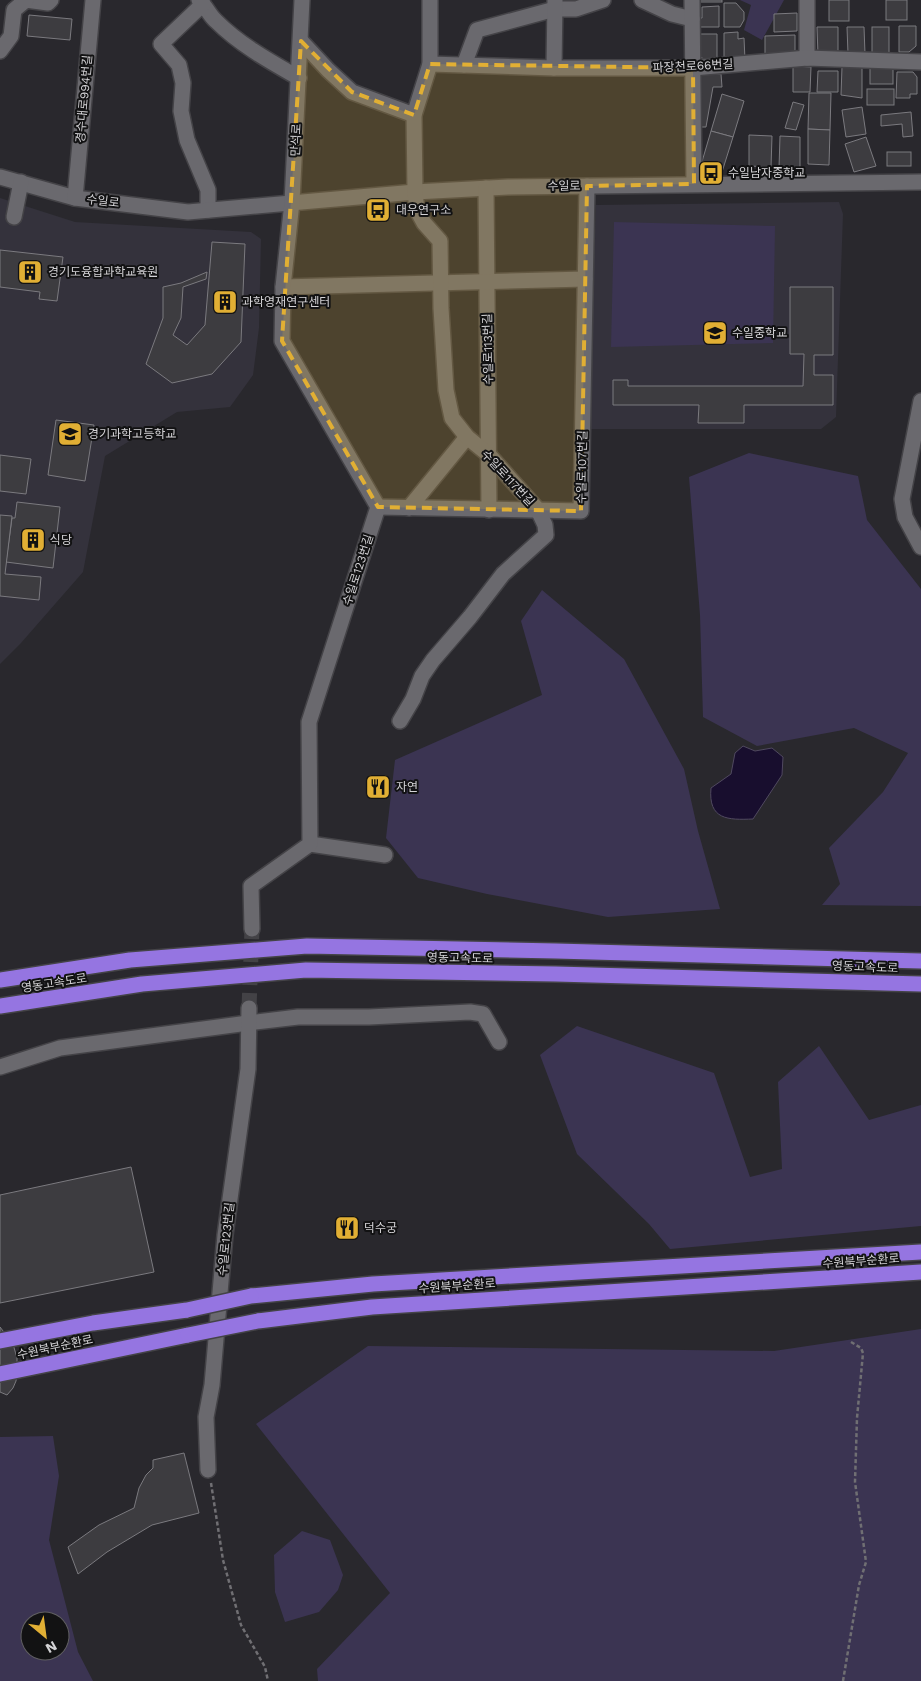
<svg xmlns="http://www.w3.org/2000/svg" width="921" height="1681" font-family="'Work Sans','Noto Sans KR',sans-serif">
  <style>
    .built { fill: #34323c }
    .green { fill: #3b3452; fill-rule: evenodd }
    .water { fill: #180e2e; stroke: #504960 }
    .building { fill: #3d3c40; stroke: #7b7a7f }
    .lines { fill: none; stroke-linecap: round; stroke-linejoin: round }
    .minor-tunnel { stroke: #434246; stroke-width: 15; stroke-dasharray: 15 8; stroke-linecap: butt }
    .minor-casing { stroke: #444347; stroke-width: 18 }
    .highway-casing { stroke: #444347; stroke-width: 18 }
    .path { stroke: #706f73; stroke-width: 2.5; stroke-dasharray: 4 2.5; stroke-linecap: butt }
    .minor { stroke: #6a696e; stroke-width: 15 }
    .highway { stroke: #9575e1; stroke-width: 15 }
    .highway-bridge-casing { stroke: #444347; stroke-width: 18; stroke-linecap: butt }
    .highway-bridge { stroke: #9575e1; stroke-width: 15 }
    .marked { fill: #e1af34; fill-opacity: 0.2; stroke: #e1af34; stroke-width: 4; stroke-dasharray: 10 6; stroke-linejoin: round }
    .labels { text-anchor: middle; stroke-width: 4; stroke-linejoin: round; paint-order: stroke }
    .street-label { font-size: 12px; fill: #d4d3d6; stroke: #121213 }
    .poi-label { font-size: 12px; fill: #d4d3d6; stroke: #121213; text-anchor: start }
  </style>
  <rect width="100%" height="100%" fill="#29282d"/>
  <!-- built -->
  <g class="built">
    <path d="M0,198L75,222L251,232L261,239L259,328L253,375L230,407L177,412L105,456L83,572L21,643L0,664Z"/>
    <path d="M839,202L843,214L836,417L821,429H590L588,359L592,308L596,205Z"/>
  </g>
  <!-- green -->
  <g class="green">
    <path d="M740,0H784L762,40L744,30L751,5Z"/>
    <path d="M614,222L775,226L773,343L611,347Z"/>
    <path d="M749,453L858,476L867,520L921,589V906L822,905L840,884L829,848L883,792L908,753L854,728L757,746L703,717L700,615L689,477Z"/>
    <path d="M542,590L624,659L684,769L698,831L720,909L608,917L487,894L418,878L386,838L395,760L542,695L521,621Z"/>
    <path d="M577,1026L714,1073L750,1177L782,1169L778,1082L819,1046L869,1120L921,1105V1226L670,1249L649,1224L577,1154L540,1055Z"/>
    <path d="M921,1329V1681H318L317,1669L390,1593L256,1424L368,1346L774,1351Z"/>
    <path d="M53,1436L59,1476L49,1540L78,1652L93,1681H0V1437ZM30,1621H60V1651H30Z"/>
    <path d="M302,1531L330,1540L343,1575L338,1590L319,1612L285,1622L275,1592L274,1555Z"/>
  </g>
  <!-- water -->
  <path class="water" d="M743,746L755,751L772,748L783,757L782,775L753,819C728,820 708,820 711,788L731,774L735,753Z"/>
  <!-- building -->
  <g class="building">
    <rect x="700" y="0" width="22" height="2"/>
    <rect x="829" y="0" width="20" height="21"/>
    <rect x="886" y="0" width="21" height="20"/>
    <path d="M724,3H736L744,12V20L740,27H724Z"/>
    <path d="M719,6V27H698V18H702V7Z"/>
    <path d="M797,13V31L774,32V14Z"/>
    <path d="M29,15L72,19L70,40L27,36Z"/>
    <path d="M899,26H916V46L909,52H899Z"/>
    <path d="M817,27H838V54L818,55Z"/>
    <path d="M847,27H864L865,54H848Z"/>
    <rect x="872" y="27" width="17" height="27"/>
    <path d="M738,32V39L744,38L745,60H724V33Z"/>
    <path d="M698,34H717V60H706L698,56Z"/>
    <path d="M795,35V54L765,55V36Z"/>
    <path d="M793,66L811,67L810,92H793Z"/>
    <path d="M842,67H862V98L841,95Z"/>
    <rect x="870" y="68" width="23" height="16"/>
    <path d="M818,71H838V92H817Z"/>
    <path d="M897,72H913L917,77V94H910V98H896Z"/>
    <path d="M702,74H721L722,87H713L706,127H697L696,80Z"/>
    <rect x="867" y="89" width="27" height="16"/>
    <path d="M809,93H831L830,130L808,129Z"/>
    <path d="M722,94L744,101L733,137L711,131Z"/>
    <path d="M793,102L804,105L796,130L785,128Z"/>
    <path d="M862,107L866,134L846,137L842,110Z"/>
    <path d="M911,112L913,136L903,137L902,124L881,126V115Z"/>
    <path d="M808,129L830,130L829,165L808,164Z"/>
    <path d="M711,131L733,137L722,172L701,165Z"/>
    <path d="M749,135L772,136L771,167L749,166Z"/>
    <path d="M780,136L800,137V168H779Z"/>
    <path d="M866,137L876,166L854,172L845,144Z"/>
    <rect x="887" y="152" width="24" height="14"/>
    <path d="M212,242L245,244L241,342L212,374L172,383L146,364L163,318V287L181,283L207,272L206,279L183,287L181,318L173,335L187,345L205,325Z"/>
    <path d="M0,250L63,257L57,301L39,299L40,292L0,287Z"/>
    <path d="M790,287H833V355H814V375H833V405H744V423H698L699,405H613V380H628V386H803L804,354H790Z"/>
    <path d="M56,420L94,425L85,481L48,475Z"/>
    <path d="M0,455L31,459L26,494L0,491Z"/>
    <path d="M17,502L60,507L53,568L6,562L12,518H15Z"/>
    <path d="M0,515L12,516L5,574L41,577L39,600L0,596Z"/>
    <path d="M131,1167L154,1272L0,1303V1195Z"/>
    <path d="M0,1327L13,1344L17,1358V1374L16,1381L13,1388L7,1395L0,1392Z"/>
    <path d="M184,1453L199,1513L152,1525L107,1552L78,1574L68,1547L99,1525L134,1508L139,1488L146,1475L153,1468V1460Z"/>
  </g>
  <g class="lines">
    <!-- minor-tunnel -->
    <path class="minor-tunnel" d="M249,1008L252,929"/>
    <defs>
      <g id="minor">
        <path d="M26,0L48,3L51,0"/>
        <path d="M199,0C206,6 209,15 216,21C240,45 271,62 299,78"/>
        <path d="M642,0L672,14L692,19"/>
        <path d="M692,0L694,184"/>
        <path d="M203,4L161,44L179,65L183,83L181,111L187,140L208,190V210"/>
        <path d="M301,41L328,70L352,92L414,115"/>
        <path d="M0,51L11,36L14,10L26,0"/>
        <path d="M807,58V0"/>
        <path d="M430,64L554,68H693L807,58L921,62"/>
        <path d="M464,65L477,30L555,9H576L603,0"/>
        <path d="M554,68L555,0"/>
        <path d="M0,177L75,198L188,212L415,192L508,187L921,182"/>
        <path d="M486,188L489,510"/>
        <path d="M75,198L93,0"/>
        <path d="M14,217L21,182"/>
        <path d="M283,287L585,279"/>
        <path d="M921,401L902,499L905,517L921,547"/>
        <path d="M378,507L581,511L587,186"/>
        <path d="M409,508L467,437"/>
        <path d="M400,721L413,699L422,676L433,660L470,617L503,574L546,535L545,525L538,510L489,455L467,437L452,418L446,390L441,308L440,241L424,223L417,210L415,192L414,115L430,64V0"/>
        <path d="M310,844L385,855"/>
        <path d="M252,929L251,886L310,844L309,722L378,507L282,341L283,287L292,202L302,0"/>
        <path d="M0,1067L60,1048L248,1023L298,1017H369L470,1012L483,1014L499,1042"/>
        <path d="M208,1470L206,1417L212,1385L225,1235L248,1069L249,1008"/>
      </g>
      <g id="highway">
        <path d="M0,980L130,960L307,946L556,951L921,961"/>
        <path d="M0,1006L142,984L306,970L556,974L921,984"/>
        <path d="M251,1296L373,1284L921,1252"/>
        <path d="M258,1321L372,1307L921,1272"/>
        <path d="M0,1341L93,1323L187,1310"/>
        <path d="M0,1374L188,1335"/>
      </g>
    </defs>
    <!-- minor casing -->
    <use href="#minor" class="minor-casing"/>
    <!-- highway casing -->
    <use href="#highway" class="highway-casing"/>
    <!-- path -->
    <g class="path">
      <path d="M211,1483L223,1560L241,1625L265,1667L268,1681"/>
      <path d="M843,1681L859,1585L866,1562L855,1482L857,1418L863,1353L861,1348L851,1342"/>
    </g>
    <!-- minor -->
    <use href="#minor" class="minor"/>
    <!-- highway -->
    <use href="#highway" class="highway"/>
    <defs>
      <g id="highway-bridge">
        <path d="M187,1310L251,1296"/>
        <path d="M188,1335L258,1321"/>
      </g>
    </defs>
    <!-- highway-bridge casing -->
    <use href="#highway-bridge" class="highway-bridge-casing"/>
    <!-- highway-bridge -->
    <use href="#highway-bridge" class="highway-bridge"/>
  </g>
  <!-- marked area -->
  <path class="marked" d="M301,41L352,92L414,115L430,64L693,68L694,184L587,186L581,511L378,507L282,341Z"/>
  <!-- icons -->
  <defs>
    <symbol id="bus-square" viewBox="-11 -11 22 22"><rect x="-9" y="-9" width="18" height="18" rx="4" fill="#e1af34" stroke="#121213"/><path d="M-5-6H5V4H4V6H2V4H-2V6H-4V4H-5ZM-3.5-4V0h7V-4ZM-3.5 1.2v1.5H-2V1.2ZM2 1.2v1.5H3.5V1.2Z" fill="#111"/></symbol>
    <symbol id="building-square" viewBox="-11 -11 22 22"><rect x="-9" y="-9" width="18" height="18" rx="4" fill="#e1af34" stroke="#121213"/><path d="M-4-6H4V6H1V3H-1V6H-4ZM-2.5-4.3h1.7v1.8h-1.7ZM.8-4.3h1.7v1.8H.8ZM-2.5-1h1.7V.8h-1.7ZM.8-1h1.7V.8H.8Z" fill="#111"/></symbol>
    <symbol id="school-square" viewBox="-11 -11 22 22"><rect x="-9" y="-9" width="18" height="18" rx="4" fill="#e1af34" stroke="#121213"/><path d="M0-5L7-2L0 1L-7-2ZM-4 1L0 2.5L4 1V4Q0 6-4 4Z" fill="#111"/></symbol>
    <symbol id="restaurant-square" viewBox="-11 -11 22 22"><rect x="-9" y="-9" width="18" height="18" rx="4" fill="#e1af34" stroke="#121213"/><path d="M-5-6h1v4h1v-4h1v4h1v-4h1v5L-1.5 .5V6h-2V.5L-5-1ZM5-6V6H3V1.5H1.5Q1.5-4 5-6Z" fill="#111"/></symbol>
  </defs>
  <g fill-rule="evenodd">
    <use href="#bus-square" x="697" y="159" width="28" height="28"/>
    <use href="#bus-square" x="364" y="196" width="28" height="28"/>
    <use href="#building-square" x="16" y="258" width="28" height="28"/>
    <use href="#building-square" x="211" y="288" width="28" height="28"/>
    <use href="#school-square" x="701" y="319" width="28" height="28"/>
    <use href="#school-square" x="56" y="420" width="28" height="28"/>
    <use href="#building-square" x="19" y="526" width="28" height="28"/>
    <use href="#restaurant-square" x="364" y="773" width="28" height="28"/>
    <use href="#restaurant-square" x="333" y="1214" width="28" height="28"/>
  </g>
  <g class="labels">
    <!-- street labels -->
    <g class="street-label">
      <text transform="translate(693 66) rotate(-3)" y="4">파장천로66번길</text>
      <text transform="translate(84 99) rotate(-85)" y="4">경수대로994번길</text>
      <text transform="translate(296 140) rotate(-87)" y="4">만석로</text>
      <text transform="translate(564 186) rotate(-1)" y="4">수일로</text>
      <text transform="translate(103 201) rotate(7)" y="4">수일로</text>
      <text transform="translate(488 349) rotate(-91)" y="4">수일로113번길</text>
      <text transform="translate(582 467) rotate(-89)" y="4">수일로107번길</text>
      <text transform="translate(508 478) rotate(47)" y="4">수일로117번길</text>
      <text transform="translate(358 570) rotate(-72)" y="4">수일로123번길</text>
      <text transform="translate(460 958) rotate(1)" y="4">영동고속도로</text>
      <text transform="translate(865 967) rotate(2)" y="4">영동고속도로</text>
      <text transform="translate(54 983) rotate(-9)" y="4">영동고속도로</text>
      <text transform="translate(226 1239) rotate(-84)" y="4">수일로123번길</text>
      <text transform="translate(861 1261) rotate(-4)" y="4">수원북부순환로</text>
      <text transform="translate(457 1286) rotate(-4)" y="4">수원북부순환로</text>
      <text transform="translate(55 1347) rotate(-12)" y="4">수원북부순환로</text>
    </g>
    <!-- poi labels -->
    <g class="poi-label">
      <text x="728" y="177">수일남자중학교</text>
      <text x="396" y="214">대우연구소</text>
      <text x="48" y="276">경기도융합과학교육원</text>
      <text x="242" y="306">과학영재연구센터</text>
      <text x="732" y="337">수일중학교</text>
      <text x="88" y="438">경기과학고등학교</text>
      <text x="50" y="544">식당</text>
      <text x="396" y="791">자연</text>
      <text x="364" y="1232">덕수궁</text>
    </g>
  </g>
  <!-- north arrow -->
  <g transform="translate(45 1636) rotate(151)"><circle r="24" fill="#121213" stroke="#605f61"/>
  <path d="M0-4L9 19L0 12L-9 19Z" fill="#e1af34"/>
  <text y="-8" font-size="14" font-weight="bold" text-anchor="middle" fill="#d4d3d6">N</text>
  </g>
</svg>
